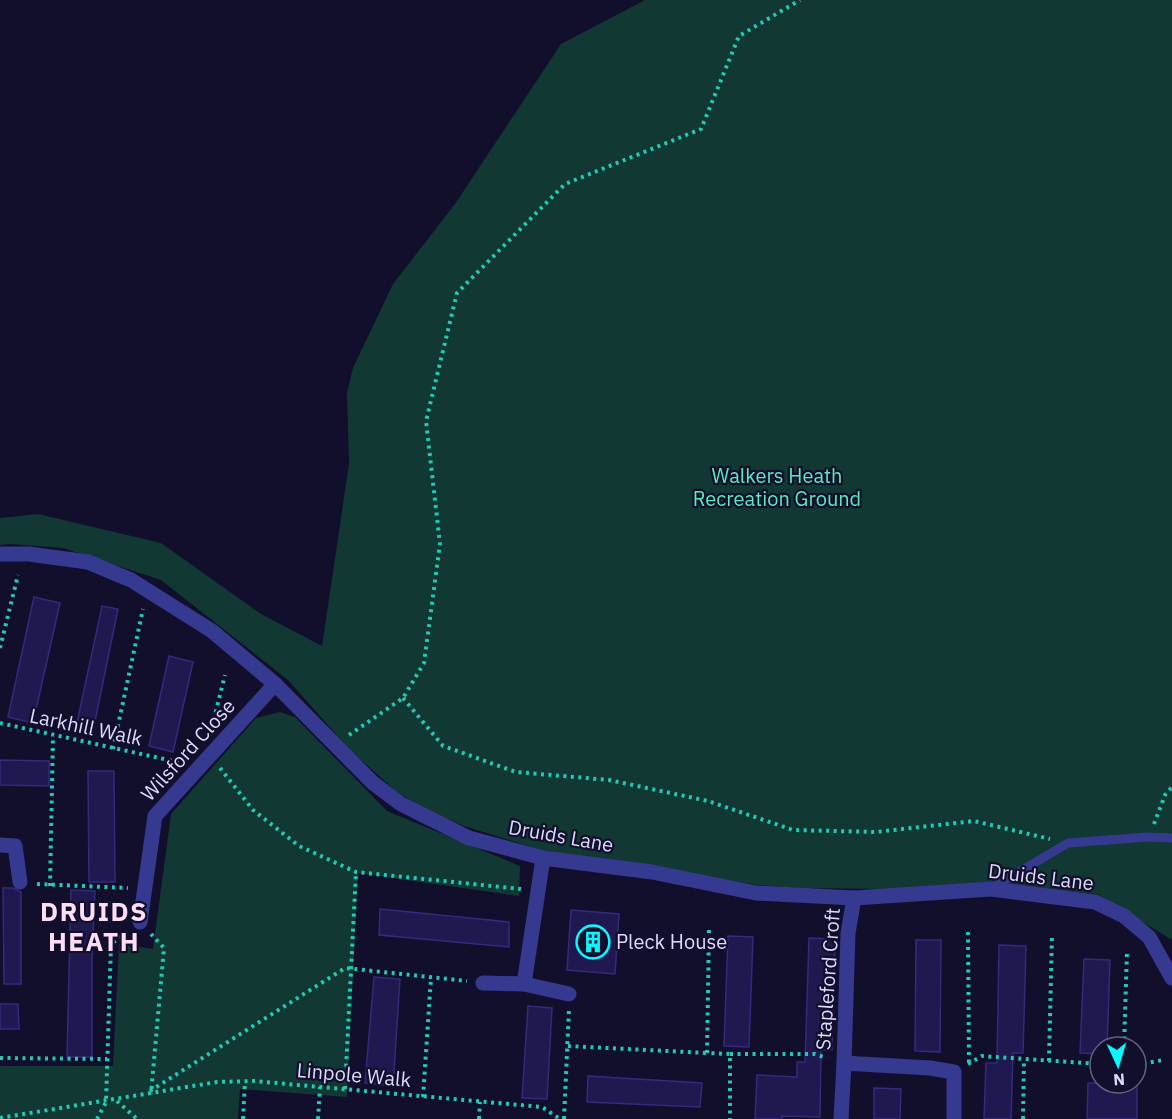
<svg xmlns="http://www.w3.org/2000/svg" width="1172" height="1119" font-family="'IBM Plex Sans',sans-serif">
  <style>
    .green { fill: #113833 }
    .building { fill: #201950; stroke: #34297e; stroke-width: 1.5 }
    .lines { fill: none; stroke-linecap: round; stroke-linejoin: round }
    .path { stroke: #26c8b3; stroke-width: 4; stroke-dasharray: 3 4.5; stroke-linecap: butt }
    .service { stroke: #363990; stroke-width: 9 }
    .minor { stroke: #363990; stroke-width: 15 }
    .labels { text-anchor: middle; stroke-width: 4.5; stroke-linejoin: round; paint-order: stroke }
    .park-label { font-size: 20px; fill: #5bebbc; stroke: #120f2d }
    .street-label { font-size: 20px; fill: #dcdbff; stroke: #120f2d }
    .poi-label { font-size: 20px; fill: #dcdbff; stroke: #120f2d; text-anchor: start }
    .district-label { font-size: 26px; font-weight: bold; letter-spacing: 1.5px; fill: #ffddf5; stroke: #120f2d }
  </style>
  <rect width="100%" height="100%" fill="#120f2d"/>
  <!-- green -->
  <g class="green">
    <path d="M645,0H1172V940L1097,894L991,885L878,889L796,888L758,885L541,850L464,826L424,809L396,791L350,750L288,680L161,580L63,548L10,544L0,545V518L38,514L161,543L261,614L322,646L349,464L347,393L353,368L393,284L455,204L561,44Z"/>
    <path d="M280,712L295,717L387,811L520,866L519,896L358,873L347,1097L240,1089L238,1119H0V1066H113L119,944L153,949L171,814L256,718Z"/>
  </g>
  <!-- building -->
  <g class="building">
    <path d="M34,597L60,603L33,723L8,717Z"/>
    <path d="M102,606L118,609L92,736L75,732Z"/>
    <path d="M169,656L193,662L173,752L149,746Z"/>
    <path d="M0,760L49,761V786L0,785Z"/>
    <path d="M88,771H114L115,882H89Z"/>
    <path d="M3,888H13L21,892V984H4Z"/>
    <path d="M71,890L95,891L92,959V1057H67Z"/>
    <path d="M380,909L509,922V947L379,935Z"/>
    <path d="M571,910L619,914L615,974L567,970Z"/>
    <path d="M728,936L753,937L749,1047L724,1046Z"/>
    <path d="M809,938L835,939L832,1050H821L820,1117L782,1116V1119H755L757,1075L797,1077V1062H805Z"/>
    <path d="M916,940H941L940,1052L915,1051Z"/>
    <path d="M999,945L1026,946L1023,1053H1013L1011,1119H984L986,1063H997Z"/>
    <path d="M1084,959L1110,960L1107,1047H1100V1054L1080,1053Z"/>
    <path d="M374,977L400,979L393,1086L365,1083Z"/>
    <path d="M0,1004H18L19,1029H0Z"/>
    <path d="M528,1006L552,1008L547,1099L522,1098Z"/>
    <path d="M588,1076L702,1083L700,1107L587,1102Z"/>
    <path d="M1088,1083H1137V1119H1087Z"/>
    <path d="M874,1088L901,1089L900,1119H874Z"/>
  </g>
  <g class="lines">
    <!-- path -->
    <g class="path">
      <path d="M0,648L18,575"/>
      <path d="M403,698L443,746L516,772L609,780L708,801L793,830L876,832L974,821L1050,839"/>
      <path d="M0,723L182,763"/>
      <path d="M212,727L225,675"/>
      <path d="M349,735L403,698L424,663L440,544L426,421L457,293L565,184L701,129L739,36L800,0"/>
      <path d="M113,749L143,609"/>
      <path d="M220,768L253,810L299,846L356,872L521,889"/>
      <path d="M1154,824L1165,795L1172,787"/>
      <path d="M37,884L128,888"/>
      <path d="M50,886L53,736"/>
      <path d="M709,930L707,1053L730,1054V1119"/>
      <path d="M968,932L969,1063"/>
      <path d="M151,934L164,948L151,1094"/>
      <path d="M568,1046L707,1053"/>
      <path d="M1124,1047L1127,951"/>
      <path d="M730,1054H814L827,1058"/>
      <path d="M0,1058L107,1059"/>
      <path d="M1049,1061L1052,934"/>
      <path d="M968,1064L982,1056L1100,1064"/>
      <path d="M1136,1065L1163,1060"/>
      <path d="M345,1089L356,872"/>
      <path d="M150,1091L345,968L467,981"/>
      <path d="M423,1097L431,978"/>
      <path d="M117,1101L137,1119"/>
      <path d="M0,1118L217,1082L254,1081L542,1107L560,1119"/>
      <path d="M97,1119L106,1102L111,944L127,932"/>
      <path d="M243,1119L245,1082"/>
      <path d="M318,1119L320,1087"/>
      <path d="M479,1119L480,1102"/>
      <path d="M564,1119L569,1009"/>
      <path d="M1023,1119L1024,1059"/>
    </g>
    <!-- service -->
    <path class="service" d="M992,888L1068,843L1148,837L1172,838"/>
    <!-- minor -->
    <g class="minor">
      <path d="M0,554H29L88,562L131,580L212,631L275,684L373,783L401,804L469,838L543,858L652,872L756,893L854,898L991,889L1095,902L1124,916L1149,937L1172,978"/>
      <path d="M0,845L15,846L20,882"/>
      <path d="M854,898L848,933L844,1063L930,1068L954,1072V1119"/>
      <path d="M140,922L155,816L275,684"/>
      <path d="M483,983L524,984L569,994"/>
      <path d="M524,984L543,858"/>
      <path d="M841,1119L844,1063"/>
    </g>
  </g>
  <!-- icons -->
  <defs>
    <symbol id="building-ring" viewBox="-11 -11 22 22"><circle r="9.5" fill="#120f2d" stroke="#07f8ff" stroke-width="1.5"/><path d="M-4-6H4V6H1V3H-1V6H-4ZM-2.5-4.3h1.7v1.8h-1.7ZM.8-4.3h1.7v1.8H.8ZM-2.5-1h1.7V.8h-1.7ZM.8-1h1.7V.8H.8Z" fill="#07f8ff"/></symbol>
  </defs>
  <g fill-rule="evenodd">
    <use href="#building-ring" x="574" y="923" width="38" height="38"/>
  </g>
  <g class="labels">
    <!-- park labels -->
    <g class="park-label">
      <text x="777" y="483">Walkers Heath<tspan x="777" dy="23">Recreation Ground</tspan></text>
    </g>
    <!-- street labels -->
    <g class="street-label">
      <text transform="translate(86 727) rotate(12)" y="7">Larkhill Walk</text>
      <text transform="translate(188 750) rotate(-48)" y="7">Wilsford Close</text>
      <text transform="translate(561 836) rotate(10)" y="7">Druids Lane</text>
      <text transform="translate(1041 877) rotate(7)" y="7">Druids Lane</text>
      <text transform="translate(828 979) rotate(-86)" y="7">Stapleford Croft</text>
      <text transform="translate(354 1075) rotate(5)" y="7">Linpole Walk</text>
    </g>
    <!-- poi labels -->
    <g class="poi-label">
      <text x="616" y="949">Pleck House</text>
    </g>
    <!-- district labels -->
    <g class="district-label">
      <text x="94" y="921">DRUIDS<tspan x="94" dy="30">HEATH</tspan></text>
    </g>
  </g>
  <!-- north arrow -->
  <g transform="translate(1118 1065) rotate(176)"><circle r="28" fill="#120f2d" stroke="#636181" stroke-width="1.5"/>
  <path d="M0-4.5L10 22L0 15L-10 22Z" fill="#07f8ff"/>
  <text y="-9" font-size="16" font-weight="bold" text-anchor="middle" fill="#dcdbff">N</text>
  </g>
</svg>
